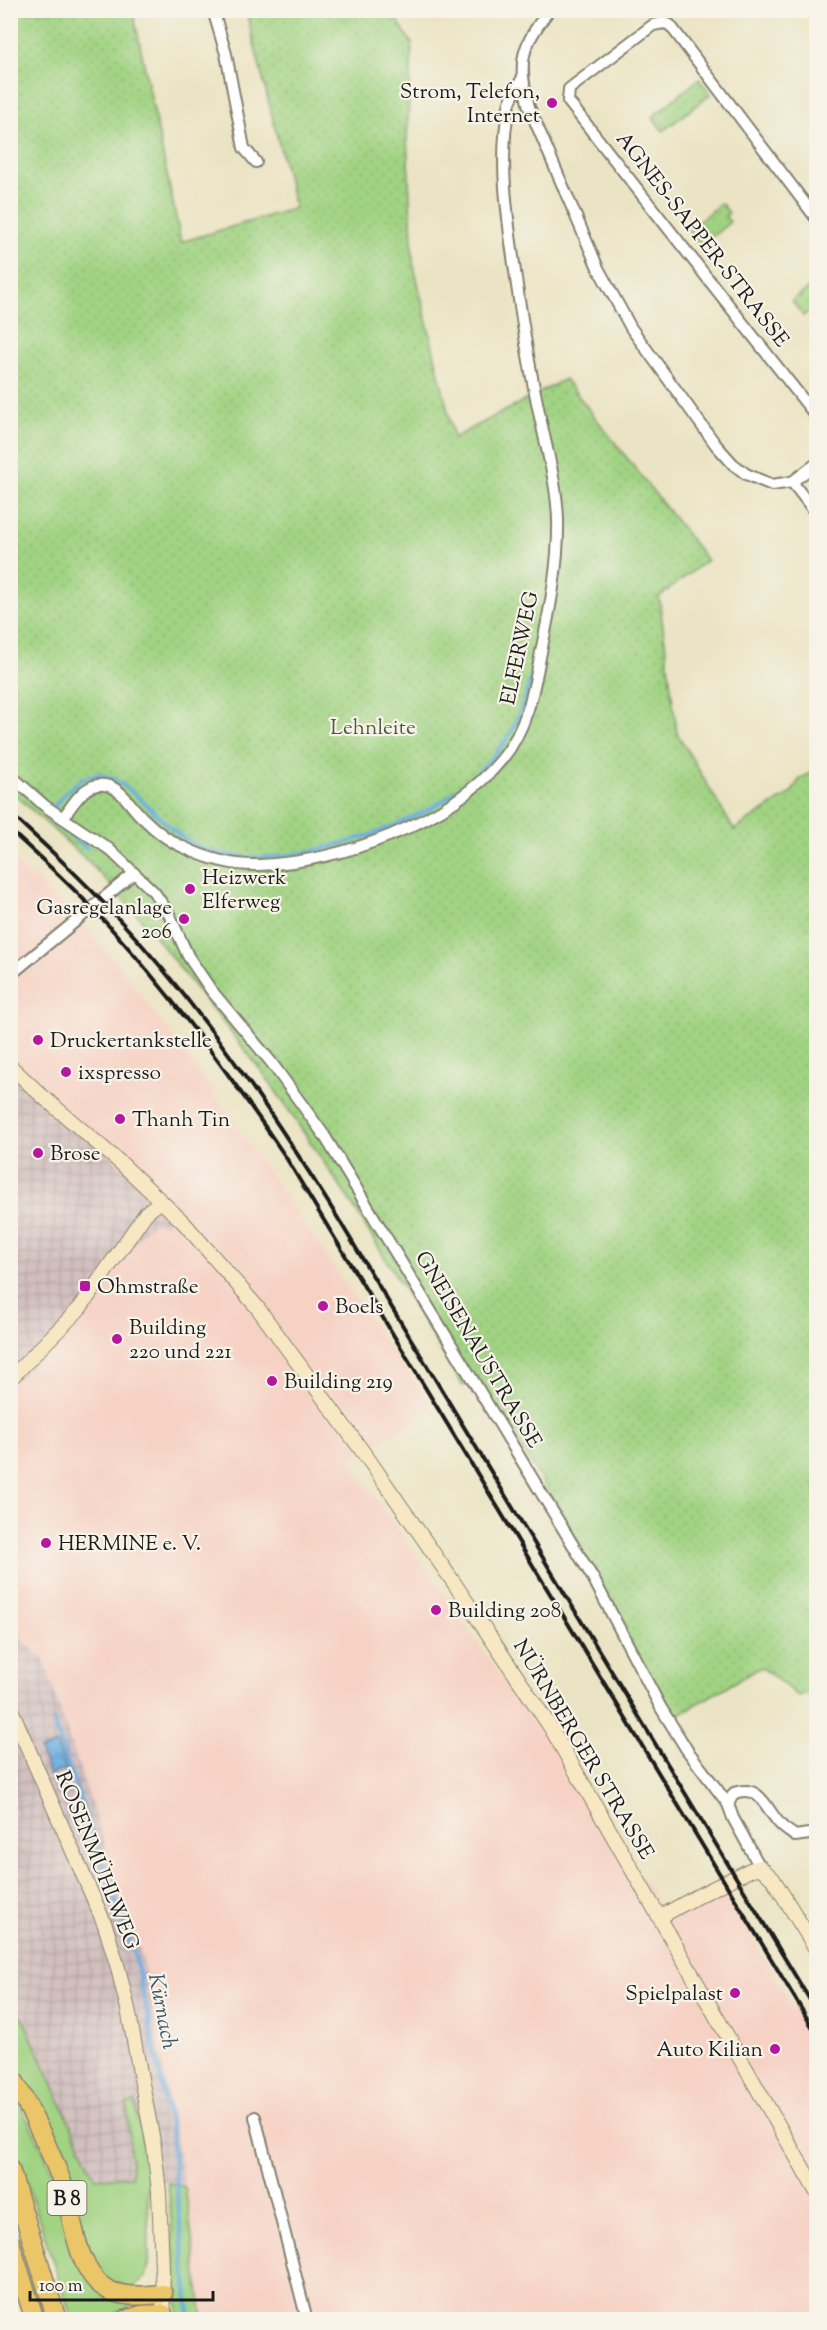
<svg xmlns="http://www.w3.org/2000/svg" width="827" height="2330" font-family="'Sorts Mill Goudy',serif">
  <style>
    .built { fill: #f6d2c4 }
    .industrial { fill: url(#industrial-grid) }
    .grass { fill: #a1d383; stroke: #5e7850; stroke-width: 1.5 }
    .park { fill: url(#park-dots); stroke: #5e7850; stroke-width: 1.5 }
    .water { fill: url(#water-waves); stroke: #44657e; stroke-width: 1.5 }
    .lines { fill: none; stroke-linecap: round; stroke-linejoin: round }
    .stream { stroke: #6caee0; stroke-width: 4 }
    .street-casing { stroke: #848070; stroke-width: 14 }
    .secondary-casing { stroke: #848070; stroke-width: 16 }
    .highway-casing { stroke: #848070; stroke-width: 21 }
    .street { stroke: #fff; stroke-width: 10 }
    .secondary { stroke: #f7e8c3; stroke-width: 14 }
    .highway { stroke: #ebc669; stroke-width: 18 }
    .rail { stroke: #1c1c1c; stroke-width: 4 }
    .poi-dot { fill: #b5179e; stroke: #f7f3e8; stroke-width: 2 }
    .labels { text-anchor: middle; stroke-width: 4.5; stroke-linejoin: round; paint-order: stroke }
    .shield { fill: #f7f3e8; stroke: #5e5c59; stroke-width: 1.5 }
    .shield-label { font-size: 20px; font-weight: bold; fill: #1c1c1c }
    .poi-label { font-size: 21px; fill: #1c1c1c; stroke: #f7f3e8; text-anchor: start }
    .street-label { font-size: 21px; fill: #1c1c1c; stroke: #f7f3e8 }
    .park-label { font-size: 21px; fill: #4b5c40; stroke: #f7f3e8 }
    .water-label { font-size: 22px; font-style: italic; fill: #3c566a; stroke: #f7f3e8 }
  </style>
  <defs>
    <pattern id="industrial-grid" width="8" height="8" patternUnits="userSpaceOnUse" patternTransform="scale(1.5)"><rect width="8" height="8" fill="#d1bfbe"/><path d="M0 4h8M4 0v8" fill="none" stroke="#b3a4a3"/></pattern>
    <pattern id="park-dots" width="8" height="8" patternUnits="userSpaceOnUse" patternTransform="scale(1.5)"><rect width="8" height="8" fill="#a1d383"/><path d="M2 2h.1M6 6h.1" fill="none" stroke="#8ab571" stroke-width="1.8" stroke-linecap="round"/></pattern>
    <pattern id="water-waves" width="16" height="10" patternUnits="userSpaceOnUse" patternTransform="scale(1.5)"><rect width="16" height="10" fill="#6caee0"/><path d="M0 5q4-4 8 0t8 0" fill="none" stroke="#588db5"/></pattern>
  </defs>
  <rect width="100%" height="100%" fill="#f7f3e8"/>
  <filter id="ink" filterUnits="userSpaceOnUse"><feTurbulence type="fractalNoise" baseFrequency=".0167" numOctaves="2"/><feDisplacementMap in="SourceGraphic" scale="12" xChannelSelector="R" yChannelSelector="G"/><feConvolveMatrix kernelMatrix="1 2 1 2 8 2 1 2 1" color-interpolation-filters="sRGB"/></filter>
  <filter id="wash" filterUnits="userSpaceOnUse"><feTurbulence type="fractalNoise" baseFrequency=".008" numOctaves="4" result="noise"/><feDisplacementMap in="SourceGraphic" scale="24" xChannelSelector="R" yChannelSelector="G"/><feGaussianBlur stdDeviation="1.35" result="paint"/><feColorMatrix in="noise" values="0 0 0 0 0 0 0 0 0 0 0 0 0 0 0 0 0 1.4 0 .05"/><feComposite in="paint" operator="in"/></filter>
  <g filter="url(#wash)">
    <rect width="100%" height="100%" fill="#ebe4c4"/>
    <!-- built -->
    <path class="built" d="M10,856L85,927L129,978L207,1083L433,1410L348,1460L400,1531L519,1703L603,1816L663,1910L719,1882L816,2046V2319H203L185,2187L143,1960L44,1661L10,1627L11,1385L75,1325L142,1233L150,1225L159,1222L169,1224L11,1070Z"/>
    <!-- industrial -->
    <g class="industrial">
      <path d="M11,1070L131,1174L170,1225L159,1222L150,1225L142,1233L75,1325L11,1385Z"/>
      <path d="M10,1627L44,1661L143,1960L185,2187L132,2176L95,2178L22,2017L11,2020Z"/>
    </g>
    <!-- grass -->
    <g class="grass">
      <path d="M22,2017L95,2178L132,2176L127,2105L135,2101L148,2177L149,2264L146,2277L136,2284V2287L131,2289L100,2278L26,2088L11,2061L10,2020Z"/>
      <path d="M10,2085L46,2156L76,2254L129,2302V2310L119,2312L108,2319H72L11,2135Z"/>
      <path d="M168,2183L185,2187L203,2319H179Z"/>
    </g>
    <!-- park -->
    <g class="park">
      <path d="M10,11H133L181,242L295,208L246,11H392L412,44L407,137L413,262L454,438L565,379L707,560L659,597L677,733L734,830L791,793L799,780L816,769V1691L798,1696L761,1667L671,1719L565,1518L477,1377L463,1386L352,1204L267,1078L141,919L90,863L11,791Z"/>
      <path d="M699,79L711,94L663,131L652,117Z"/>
      <path d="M721,203L729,213L725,216L730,222L701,246L688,230Z"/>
      <path d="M816,282V306L803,316L792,301Z"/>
    </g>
    <!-- water -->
    <path class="water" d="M57,1744L66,1769L49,1775L40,1750Z"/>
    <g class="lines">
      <!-- stream -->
      <g class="stream">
        <path d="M87,848L47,817C57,801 81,770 102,775C139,784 168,839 209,851C273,871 366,841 424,812C452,798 492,763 508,737C521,717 527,691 533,669"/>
        <path d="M53,1721L136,1960L170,2124L190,2320"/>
      </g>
    </g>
  </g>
  <g filter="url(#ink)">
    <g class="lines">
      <defs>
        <g id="street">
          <path d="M213,10L226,54L244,148L256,162"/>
          <path d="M549,10C521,48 517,61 529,107L598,268L631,328L716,445L733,464L746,474L772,485L792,482L816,464"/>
          <path d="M816,218L670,25L664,23L653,25L569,89L568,101L816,416"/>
          <path d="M792,482L816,513"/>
          <path d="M10,775L45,806L109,849L154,892L169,914L188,956L211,990L271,1062L324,1135L593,1578L661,1708L687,1750L728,1804L733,1818L760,1867"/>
          <path d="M63,818C74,803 86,779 109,786C124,791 132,809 144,819C155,830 169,841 183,847C206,858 234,866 259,865C339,863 451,822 502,759C527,729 534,689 541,652C550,609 559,563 558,520C557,483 546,448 539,412C528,361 520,309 513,257C506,207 499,156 509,106C511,97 517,88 522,79"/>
          <path d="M10,975L133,874"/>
          <path d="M728,1804L734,1793C761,1784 765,1808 780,1824C784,1829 790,1832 795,1836L816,1833"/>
          <path d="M255,2117L307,2320"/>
        </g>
        <g id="secondary">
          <path d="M10,1066L41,1095L123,1165L184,1223L257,1307L371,1463L454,1583L551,1728L816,2191"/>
          <path d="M10,1379L80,1308L146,1213L161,1201"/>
          <path d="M10,1707L105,1925L118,1968L128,2009L154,2147L159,2192L164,2320"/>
          <path d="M660,1917L696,1897L750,1870L760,1867L773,1879L816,1949"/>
        </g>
        <g id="highway">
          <path d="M10,2073C30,2109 49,2146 63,2185C73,2216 76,2270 105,2288C122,2299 145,2295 163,2294"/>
          <path d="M10,2170L57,2320"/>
          <path d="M10,2242L35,2320"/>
          <path d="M125,2320L141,2315L163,2314"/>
        </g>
      </defs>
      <!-- street casing -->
      <use href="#street" class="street-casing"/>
      <!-- secondary casing -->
      <use href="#secondary" class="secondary-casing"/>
      <!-- highway casing -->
      <use href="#highway" class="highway-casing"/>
      <!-- street -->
      <use href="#street" class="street"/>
      <!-- secondary -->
      <use href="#secondary" class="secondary"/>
      <!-- highway -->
      <use href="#highway" class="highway"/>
      <!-- rail -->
      <g class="rail">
        <path d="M10,813C46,846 82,879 115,915C200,1006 270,1109 336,1215L816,2010"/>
        <path d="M10,830C44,861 78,892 108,925C174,998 231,1076 285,1156L816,2033"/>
      </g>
    </g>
  </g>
  <!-- markers -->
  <g class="poi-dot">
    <circle cx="552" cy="103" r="6"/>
    <circle cx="190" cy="889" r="6"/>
    <circle cx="184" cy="919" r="6"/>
    <circle cx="38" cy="1040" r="6"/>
    <circle cx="66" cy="1072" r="6"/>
    <circle cx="120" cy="1119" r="6"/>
    <circle cx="38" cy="1153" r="6"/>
    <rect x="79" y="1280" width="12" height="12" rx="3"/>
    <circle cx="323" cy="1306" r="6"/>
    <circle cx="117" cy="1339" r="6"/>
    <circle cx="272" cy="1381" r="6"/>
    <circle cx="46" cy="1543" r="6"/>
    <circle cx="436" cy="1610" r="6"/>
    <circle cx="735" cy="1993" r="6"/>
    <circle cx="775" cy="2049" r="6"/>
  </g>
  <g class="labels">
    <!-- shield labels -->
    <rect class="shield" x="47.5" y="2181" width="39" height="34" rx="4.5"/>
    <g class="shield-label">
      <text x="67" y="2205">B 8</text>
    </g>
    <!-- poi labels -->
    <g class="poi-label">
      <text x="540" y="98" text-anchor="end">Strom, Telefon,<tspan x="540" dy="24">Internet</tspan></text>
      <text x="202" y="884">Heizwerk<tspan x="202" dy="24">Elferweg</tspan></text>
      <text x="172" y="914" text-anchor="end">Gasregelanlage<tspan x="172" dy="24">206</tspan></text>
      <text x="50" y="1047">Druckertankstelle</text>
      <text x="78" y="1079">ixspresso</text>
      <text x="132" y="1126">Thanh Tin</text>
      <text x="50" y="1160">Brose</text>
      <text x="97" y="1293">Ohmstraße</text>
      <text x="335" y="1313">Boels</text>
      <text x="129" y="1334">Building<tspan x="129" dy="24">220 und 221</tspan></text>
      <text x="284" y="1388">Building 219</text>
      <text x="58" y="1550">HERMINE e. V.</text>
      <text x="448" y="1617">Building 208</text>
      <text x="723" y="2000" text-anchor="end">Spielpalast</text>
      <text x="763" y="2056" text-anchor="end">Auto Kilian</text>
    </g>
    <!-- street labels -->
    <g class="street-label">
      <text transform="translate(703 239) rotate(52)" y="7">AGNES-SAPPER-STRASSE</text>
      <text transform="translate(519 648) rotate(-78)" y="7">ELFERWEG</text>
      <text transform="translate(479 1349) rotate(59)" y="7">GNEISENAUSTRASSE</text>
      <text transform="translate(584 1749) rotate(59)" y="7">NÜRNBERGER STRASSE</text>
      <text transform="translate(98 1860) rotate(68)" y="7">ROSENMÜHLWEG</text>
    </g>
    <!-- park labels -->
    <g class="park-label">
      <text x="373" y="734">Lehnleite</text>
    </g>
    <!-- water labels -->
    <g class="water-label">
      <text transform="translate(164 2011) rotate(79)" y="8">Kürnach</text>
    </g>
  </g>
  <!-- margin -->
  <rect width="827" height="2330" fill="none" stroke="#f7f3e8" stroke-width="36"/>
  <!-- scale -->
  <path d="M30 2291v9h183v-9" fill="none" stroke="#1c1c1c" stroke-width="3"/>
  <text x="39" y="2291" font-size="18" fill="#1c1c1c" stroke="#f7f3e8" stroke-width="4.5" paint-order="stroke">100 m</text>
</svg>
